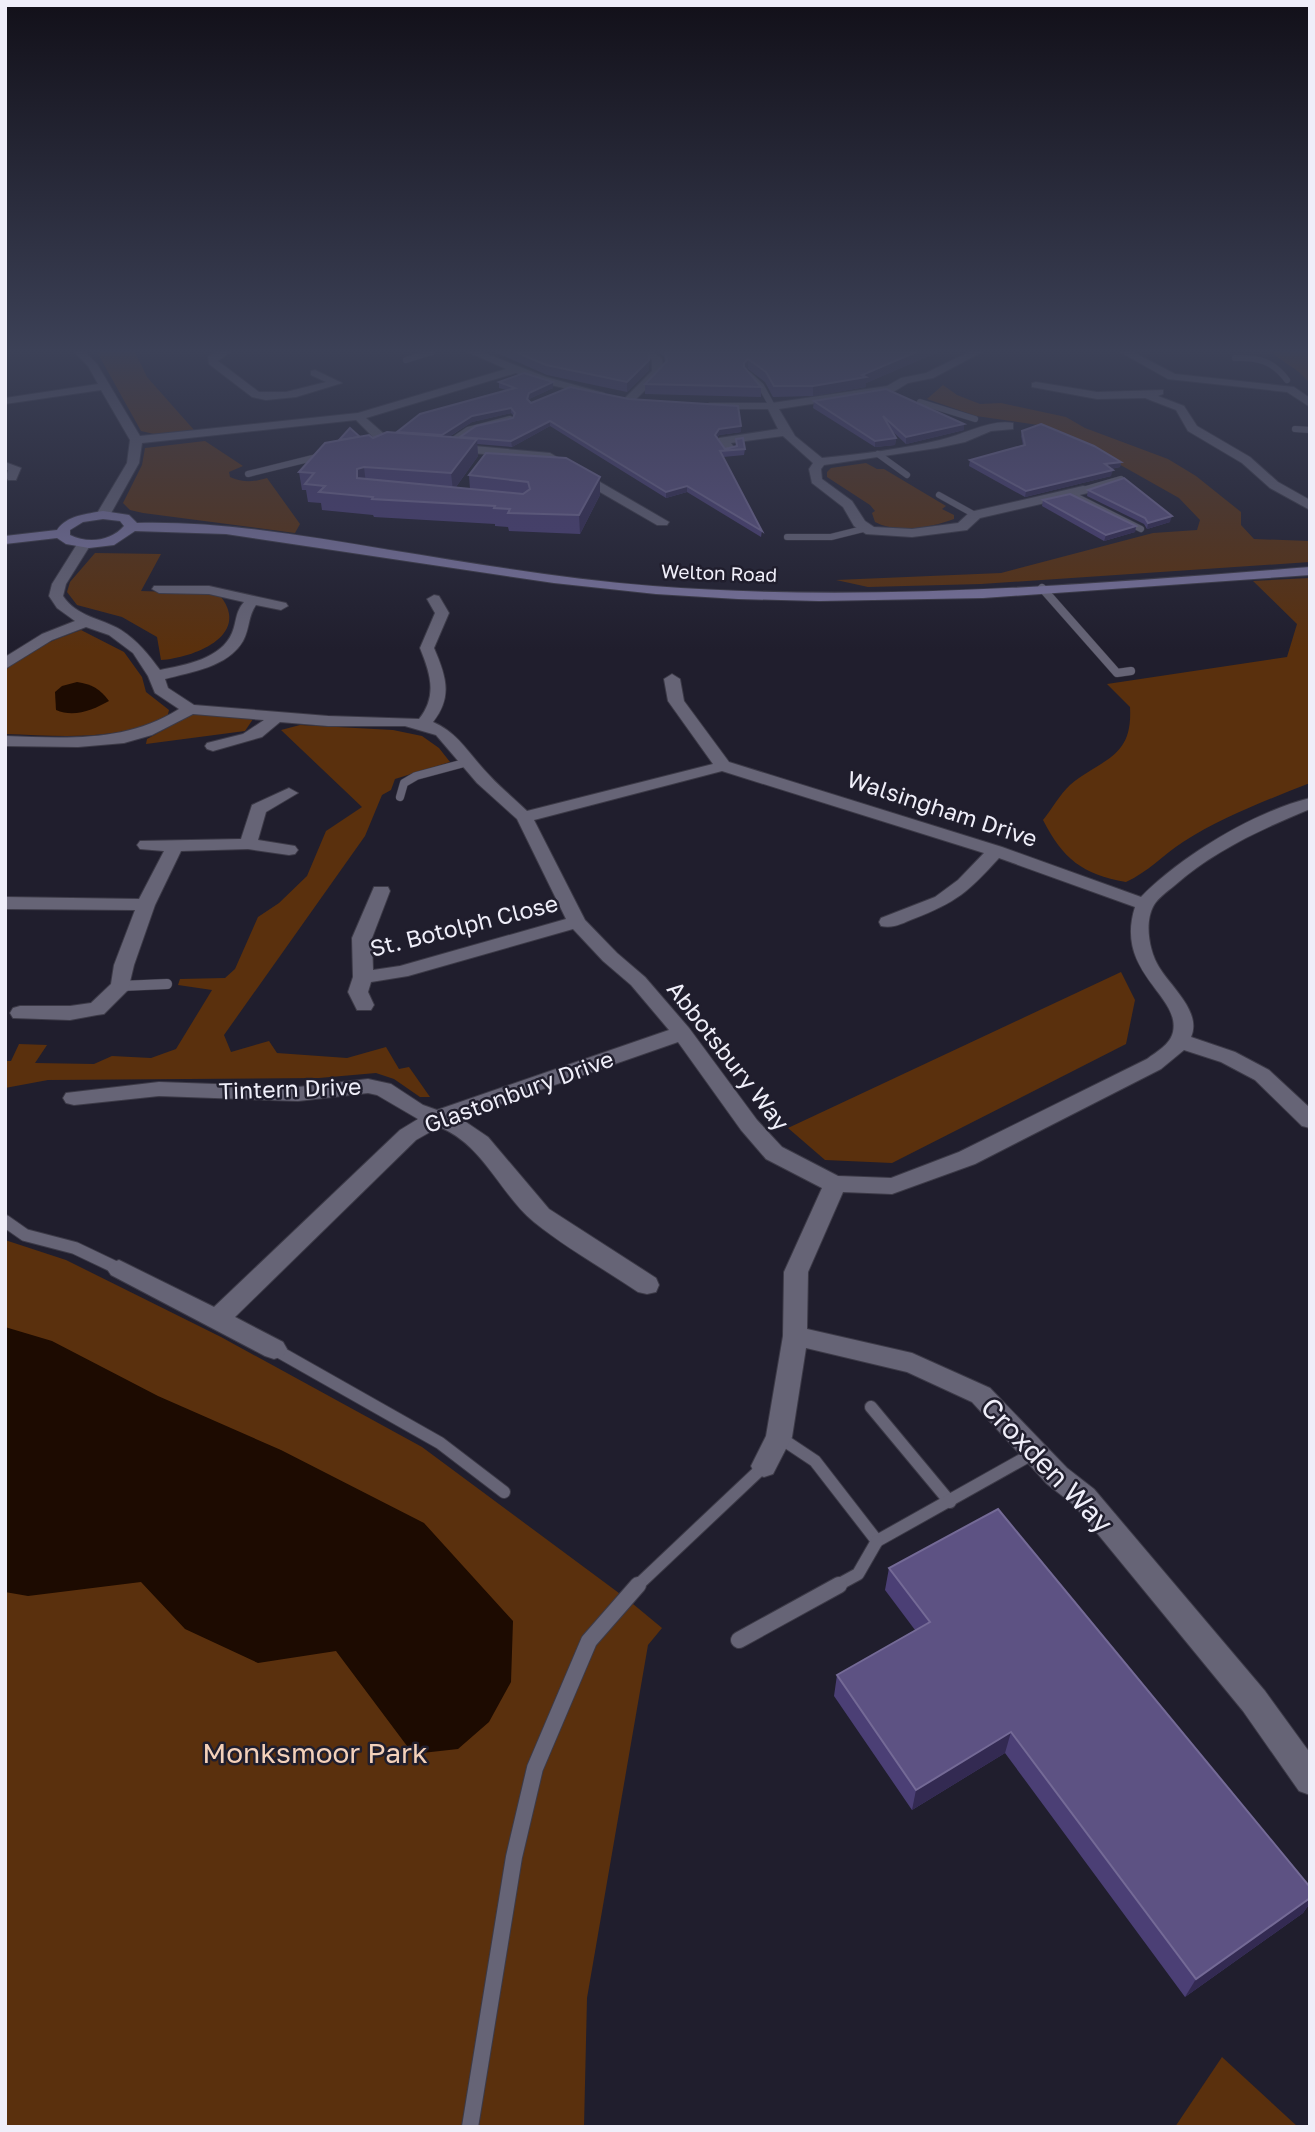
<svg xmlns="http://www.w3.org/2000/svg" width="1315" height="2132" font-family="'Golos Text',sans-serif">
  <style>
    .green { fill: #5a300d }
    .water { fill: #1d0b01 }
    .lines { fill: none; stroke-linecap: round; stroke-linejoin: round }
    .lane-far4-casing { stroke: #3c3a47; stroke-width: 7 }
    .lane-far3-casing { stroke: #3c3a47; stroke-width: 9 }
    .lane-far2-casing { stroke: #3c3a47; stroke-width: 11 }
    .lane-far1-casing { stroke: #3c3a47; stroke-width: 14 }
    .lane-casing { stroke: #3c3a47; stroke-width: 18 }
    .street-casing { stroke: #3c3a47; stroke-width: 2 }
    .secondary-casing { stroke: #3c3a47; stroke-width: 2 }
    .lane-far4 { stroke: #666476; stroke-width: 6 }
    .lane-far3 { stroke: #666476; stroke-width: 8 }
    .lane-far2 { stroke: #666476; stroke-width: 10 }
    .lane-far1 { stroke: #666476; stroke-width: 12 }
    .lane { stroke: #666476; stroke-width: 16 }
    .street { fill: #666476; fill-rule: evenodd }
    .secondary { fill: #7a749d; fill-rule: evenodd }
    .wall { fill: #4b3f75; fill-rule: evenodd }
    .shaded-wall { fill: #332a52 }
    .building { fill: #5d5283; stroke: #746a96; stroke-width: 2 }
    .labels { text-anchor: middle; stroke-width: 5; stroke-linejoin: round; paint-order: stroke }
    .far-street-label { font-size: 19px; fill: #efeef9; stroke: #201e2d }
    .street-label { font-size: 23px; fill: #efeef9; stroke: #201e2d }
    .near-street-label { font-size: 28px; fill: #efeef9; stroke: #201e2d }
    .near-park-label { font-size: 28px; fill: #f4d1ba; stroke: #201e2d }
  </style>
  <rect width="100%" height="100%" fill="#201e2d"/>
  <!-- green -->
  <g class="green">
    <path d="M97,352H135L147,377L194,430L154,434L141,431Z"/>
    <path d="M1270,352H1310V383L1299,372Z"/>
    <path d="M943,385L957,395L980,404L1001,403L1066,417L1085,428L1168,459L1196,476L1241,512V525L1254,539L1310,541V562L981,584L868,587L836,580L1001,573L1153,533L1197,530L1200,520L1179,498L1094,450L1045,426L976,416L927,399Z"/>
    <path d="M205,441L243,466L229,472L230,477C244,483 253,482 267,478L300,524L295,533L143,513L130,510L123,503L142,465L145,448Z"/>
    <path d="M866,463L877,469H884L946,506L942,509L954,515V519C933,527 897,534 875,522L872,513L875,511L870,505L827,477V472L831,468Z"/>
    <path d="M95,553L161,554L141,591L201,593L221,597C251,636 193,658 161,660L157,637L122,617L77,605L67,592L70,582Z"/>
    <path d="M1310,578V783C1267,800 1222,817 1183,842C1163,855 1148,872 1126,882C1082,874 1063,859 1043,820C1052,809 1060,794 1070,785C1102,758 1133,759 1130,707L1107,684L1287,657L1297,624L1253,581Z"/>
    <path d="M81,630L124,652L142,677L146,692L169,710L167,718C115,741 61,736 5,734C5,718 1,688 5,673C11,654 63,637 81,630Z"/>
    <path d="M203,714L253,719L245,731L146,744L147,739L191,715Z"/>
    <path d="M300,725L393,730L422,736L439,748L450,762L395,779L391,790L382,795L365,836L224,1035L231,1052L269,1041L277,1053L347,1058L386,1047L399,1069L409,1067L430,1097H420L394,1079L376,1073L319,1078L48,1080L5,1088V1061H11L19,1044L47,1045L35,1063L94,1064L112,1056L151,1058L176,1049L212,990L178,985L180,979L225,978L235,969L258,917L279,903L307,876L326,831L362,807L281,730Z"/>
    <path d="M1121,972L1135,1000L1126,1044L892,1163L825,1160L788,1128Z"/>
    <path d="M5,1240L66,1260L221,1337L422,1447L627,1599L662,1628L648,1645L587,1998L584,2127H5Z"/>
    <path d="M1222,2057L1298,2127H1175Z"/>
  </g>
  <!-- water -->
  <g class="water">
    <path d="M77,682C92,684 100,689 109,701C93,710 74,718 56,710L55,692L62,686Z"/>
    <path d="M5,1327L52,1341L158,1396L281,1450L424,1523L513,1621L511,1682L489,1722L458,1749L413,1754L336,1651L258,1663L185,1629L141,1582L28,1596L5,1592Z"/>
  </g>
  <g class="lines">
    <defs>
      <g id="lane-far4">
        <path d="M1235,358C1258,357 1273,361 1287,380"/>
        <path d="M406,360L432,352"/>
        <path d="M749,375L761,386L772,406"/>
        <path d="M920,402L975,419"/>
        <path d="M1295,429L1310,430"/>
        <path d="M446,445L468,430L510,419"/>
        <path d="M878,454L907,475"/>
        <path d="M248,474L325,455"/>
        <path d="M1083,490L1121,479"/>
        <path d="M1071,494L1141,529"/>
        <path d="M939,495L975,515"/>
        <path d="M787,537H831L867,528"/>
      </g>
      <g id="lane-far3">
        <path d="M1042,588L1117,673L1131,671"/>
        <path d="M400,797L404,783L416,776L468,762"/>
      </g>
      <path id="lane-far2" d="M121,986L167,984"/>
      <g id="lane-far1">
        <path d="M5,1221L25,1235L75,1248L119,1269"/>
        <path d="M274,1349L440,1443L504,1492"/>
        <path d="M871,1407L950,1502"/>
        <path d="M779,1437L815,1461L877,1541L1034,1453"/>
        <path d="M637,1586L764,1466"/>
        <path d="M836,1586L858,1574L877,1541"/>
      </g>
      <g id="lane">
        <path d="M739,1640L839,1585"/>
        <path d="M470,2127L514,1857L535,1768L589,1641L638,1585"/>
      </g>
      <g id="street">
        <path d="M74,352H85L97,364L140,436L358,413L506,369L468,352H482L546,377L604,393L598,396L538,382L516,373L366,418L383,433L410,441L412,444L406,448L375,439L356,420L142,443L139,463L110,515L103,519L96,515L127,463L130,440L101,390L5,404V398L98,384L88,366Z"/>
        <path d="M216,352H230L218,361L259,392H286L326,382L311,375V371L315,370L342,383L296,397L266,400L252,397L209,364L208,357Z"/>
        <path d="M644,352H655L662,359L664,372L634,401H626V397L652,371V360Z"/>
        <path d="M969,352H982L933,378L908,383L895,391L779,409L795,436L822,458C862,454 902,449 940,440C964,435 989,419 1013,423V429L991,431L965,442L937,448L824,465L821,469L822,479L852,501L865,521L874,527L912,529L958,523L970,512L1083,486L1088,487V493L980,518L967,530L912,537L866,534L854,526L843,507L812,483L809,469L813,463L783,436L731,443L736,450L726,453L717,441L719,438L778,429L768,409H710L704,406L710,403H772L887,386L901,378L926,373Z"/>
        <path d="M1120,352H1133L1175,374L1294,387L1310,398V407L1287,392L1168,379Z"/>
        <path d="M1036,382L1097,392L1163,390V394L1158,396L1184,406L1197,426L1250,457L1278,482L1310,500V510L1270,488L1242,463L1188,431L1176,410L1145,398L1097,399L1032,387V383Z"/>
        <path d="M452,444L550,453L669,522L667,525H657L543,459L448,451L446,448Z"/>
        <path d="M5,462L21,468L16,480H8L6,477L8,470H5Z"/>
        <path d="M84,540L91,544L66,584L63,596C77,617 101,618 121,630C138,641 148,654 160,670C185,665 221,659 232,633C237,621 235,612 244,602L209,594L159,593L152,589L154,586H209L286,603L288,606L281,610L256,605C248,616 250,628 243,641C228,667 191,672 165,679L168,688L194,705L328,716L419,719C438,695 430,673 420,648L435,613L427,599L434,595L439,596L449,613L434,648C446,676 453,697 433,722C459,733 470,756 490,776C501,788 515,799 527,811L713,764L668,701L664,679L672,674L680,679L684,701L729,762L1002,847L1141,897C1181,856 1254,812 1310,798V809C1262,829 1213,851 1174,886C1168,891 1158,898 1154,905C1144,922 1149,951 1159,967C1171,987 1202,1012 1191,1037L1235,1052L1269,1070L1310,1108V1128L1302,1126L1255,1080L1221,1062L1184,1050L1161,1069L975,1164L892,1194L843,1192L808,1272L807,1329L912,1353L990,1388L1067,1468L1094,1489L1265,1691L1310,1753V1795L1299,1791L1243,1711L1074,1505L1047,1484L972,1402L907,1372L806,1348L792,1437L773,1474L764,1477L755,1474L751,1466L766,1436L783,1336L784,1272L822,1188L766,1159L741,1130L678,1042L460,1118L488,1137L549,1209L656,1278L659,1285L656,1292L647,1294L638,1292C604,1269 566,1248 534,1222C500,1194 483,1144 439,1127L416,1140L235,1317L283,1342L287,1349L283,1356L274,1359L265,1356L111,1275L107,1269L111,1263L119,1260L214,1307L400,1130L418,1119L377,1095L368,1093L298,1101L159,1096L74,1105L66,1103L63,1098L66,1093L159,1082L298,1087L368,1079L391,1084L423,1105L437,1110L669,1030L631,985L603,961L573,929L408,976L371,982L368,992L374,1005L371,1010H357L348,992L353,977L352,938L374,887H388L390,891L372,938L373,970L400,966L566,919L517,819L477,783L436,735L405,726H328L280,722L262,737L213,751L207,749L205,746L207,743L243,734L264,720L193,714L152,735L124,743L78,747L5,746V736C66,738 125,743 179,709L155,693L148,676L133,653L109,635L86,627L52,640L5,669V657L42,634L75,621L57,608L49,596L52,584L79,541ZM722,771L984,853L958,880L935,897L881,918L879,922L881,926C893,929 903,923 913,919C957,902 968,892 999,858L1135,907C1114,973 1181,995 1173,1032C1170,1045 1156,1052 1147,1059L959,1152L891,1178L838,1176L782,1147L757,1120L689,1028L645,977L617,953L585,920L534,820Z"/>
        <path d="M289,788L298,793L266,812L258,840L295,846L298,850L295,854L289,855L248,849L181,851L155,905L134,965L128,990L104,1014L97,1015L70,1020L13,1018L10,1013L13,1008L20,1006H70L91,1003L111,984L114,965L135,910L5,909V897L139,899L164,851L140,849L137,845L140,841L241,839L252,805Z"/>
      </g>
      <path id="secondary" d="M103,511L129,515L137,523C222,521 306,536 390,550C477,564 565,579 653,586C872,603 1092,584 1310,567V575L983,598L819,601L738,599L656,594L554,583L226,534L135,531L114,545L89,548L66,544L57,538L5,544V536L57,530C67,515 87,514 103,511ZM103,519L120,521L124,526C111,541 88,544 70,535V530L83,522Z"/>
    </defs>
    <!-- lane-far4 casing -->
    <use href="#lane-far4" class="lane-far4-casing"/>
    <!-- lane-far3 casing -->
    <use href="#lane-far3" class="lane-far3-casing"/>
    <!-- lane-far2 casing -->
    <use href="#lane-far2" class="lane-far2-casing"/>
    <!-- lane-far1 casing -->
    <use href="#lane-far1" class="lane-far1-casing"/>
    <!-- lane casing -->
    <use href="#lane" class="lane-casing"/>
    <!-- street casing -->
    <use href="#street" class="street-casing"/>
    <!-- secondary casing -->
    <use href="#secondary" class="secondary-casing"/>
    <!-- lane-far4 -->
    <use href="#lane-far4" class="lane-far4"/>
    <!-- lane-far3 -->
    <use href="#lane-far3" class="lane-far3"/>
    <!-- lane-far2 -->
    <use href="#lane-far2" class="lane-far2"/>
    <!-- lane-far1 -->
    <use href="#lane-far1" class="lane-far1"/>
    <!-- lane -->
    <use href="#lane" class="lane"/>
    <!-- street -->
    <use href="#street" class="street"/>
    <!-- secondary -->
    <use href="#secondary" class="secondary"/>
  </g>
  <!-- wall -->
  <g class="wall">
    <path d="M495,352H649V370L627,392L547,375Z"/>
    <path d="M658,352H938L866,383V387L813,396L773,397L765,382L748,369L747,370L761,387V397L645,394V384L665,363L664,357Z"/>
    <path d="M499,382L553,388L529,399L531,403L741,426V432L719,435L717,438L725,449L736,447V439L745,449L744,455L723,457L762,531L761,537L687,492L666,498L550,426L512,447L477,444L478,456L456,487L470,489L469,475L600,477V495L580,534L509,531L508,527L495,526V524L374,517L373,515L322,510L321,503L308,502L306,490H302L299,472L360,437L373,438L397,432L506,390L499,388ZM511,413L514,416L513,418L460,438L449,437L472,422Z"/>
    <path d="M814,401L964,430L906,444L891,430L896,438L895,445L875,447L813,408Z"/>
    <path d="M1022,431L1121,462L1120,467L1111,469V476L1025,497L969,466L970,460L1023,445L1021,436Z"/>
    <path d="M1088,490L1170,522L1147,529L1144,524L1087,496Z"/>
    <path d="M1043,500L1136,526L1135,532L1104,541L1042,506Z"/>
    <path d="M889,1568L1310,1887V1903L1303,1913L1185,1997L1005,1753L912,1810L834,1696L837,1675L915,1630L885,1590Z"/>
  </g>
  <!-- shaded-wall -->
  <g class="shaded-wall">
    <path d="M916,352H938L866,383V387L813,396V386Z"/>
    <path d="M748,359V369L744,373V363Z"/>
    <path d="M649,360V370L627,392V382Z"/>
    <path d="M553,382V388L529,399L528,405L529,393Z"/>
    <path d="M511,408V413L472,422L442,441V435L472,416Z"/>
    <path d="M550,421V426L512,447L511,441Z"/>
    <path d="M964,424V430L906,444V437Z"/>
    <path d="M741,426V432L719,435L714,441L715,435L719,429Z"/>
    <path d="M896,438L895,445L875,447V441Z"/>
    <path d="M477,439L478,456L453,491L451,473Z"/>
    <path d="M1121,462L1120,467L1104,470L1105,464Z"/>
    <path d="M364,467L366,484L357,478V469Z"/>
    <path d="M1113,470L1111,476L1025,497L1026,491Z"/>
    <path d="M600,477V495L580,534L579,515Z"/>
    <path d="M687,486V492L666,498V492Z"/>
    <path d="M1172,516L1170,522L1147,529L1148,523Z"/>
    <path d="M1136,526L1135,532L1104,541L1106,535Z"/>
    <path d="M1011,1732L1005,1753L912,1810L916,1790Z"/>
    <path d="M1310,1898V1903L1303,1913L1185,1997L1196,1979Z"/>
  </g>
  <!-- building -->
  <g class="building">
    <path d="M516,352H649V360L627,382L546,365Z"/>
    <path d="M665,352H916L862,375L866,377L813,386H774L766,372L748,359L744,363V367L761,387L645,384L667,361Z"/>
    <path d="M524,373L553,382L529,393L527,399L531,403L570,387L629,399L738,406L741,426L719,429L715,435L725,449L737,446L736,439L743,438L745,449L720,451L762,531L687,486L666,492L550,421L511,441L460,437L476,426L513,418L515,413L511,408L472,416L442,435L397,432L420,414L515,388L499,382Z"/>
    <path d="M886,389L964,424L906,437L883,416L896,438L875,441L814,401Z"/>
    <path d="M1041,424L1094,446L1121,462L1105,464L1113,470L1026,491L970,460L1025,445L1022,431Z"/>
    <path d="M350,428L360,437L339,440Z"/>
    <path d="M387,432L477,439L451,473L364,467L357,469V478L523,494L530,489L528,482L469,475L486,453L566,458L600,477L579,515L508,513L510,509L494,508L495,506L372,499L373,497L319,492L325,486L305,484L314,473L299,472L325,443L369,435L373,438Z"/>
    <path d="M1124,478L1172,516L1148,523L1145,518L1088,490Z"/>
    <path d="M1070,494L1136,526L1106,535L1043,500Z"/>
    <path d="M998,1509L1310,1887V1898L1196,1979L1011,1732L916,1790L837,1675L930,1622L889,1568Z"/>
  </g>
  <!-- sky -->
  <linearGradient id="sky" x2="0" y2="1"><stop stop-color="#121019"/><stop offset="0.54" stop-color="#3c4157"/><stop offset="1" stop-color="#3c4157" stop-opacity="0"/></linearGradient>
  <rect width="1315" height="650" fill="url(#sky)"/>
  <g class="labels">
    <!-- far-street labels -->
    <g class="far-street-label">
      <text transform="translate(719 573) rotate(2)" y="7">Welton Road</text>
    </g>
    <!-- street labels -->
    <g class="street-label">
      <text transform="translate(942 809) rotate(18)" y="8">Walsingham Drive</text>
      <text transform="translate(464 926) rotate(-14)" y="8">St. Botolph Close</text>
      <text transform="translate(728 1056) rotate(52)" y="8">Abbotsbury Way</text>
      <text transform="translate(290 1089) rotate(-2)" y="8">Tintern Drive</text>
      <text transform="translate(519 1092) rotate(-20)" y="8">Glastonbury Drive</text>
    </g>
    <!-- near-street labels -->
    <g class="near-street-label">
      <text transform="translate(1047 1465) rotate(46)" y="10">Croxden Way</text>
    </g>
    <!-- near-park labels -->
    <g class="near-park-label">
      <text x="315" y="1763">Monksmoor Park</text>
    </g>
  </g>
  <!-- border -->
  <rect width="1315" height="2132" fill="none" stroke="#efeef9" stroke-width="14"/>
</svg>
